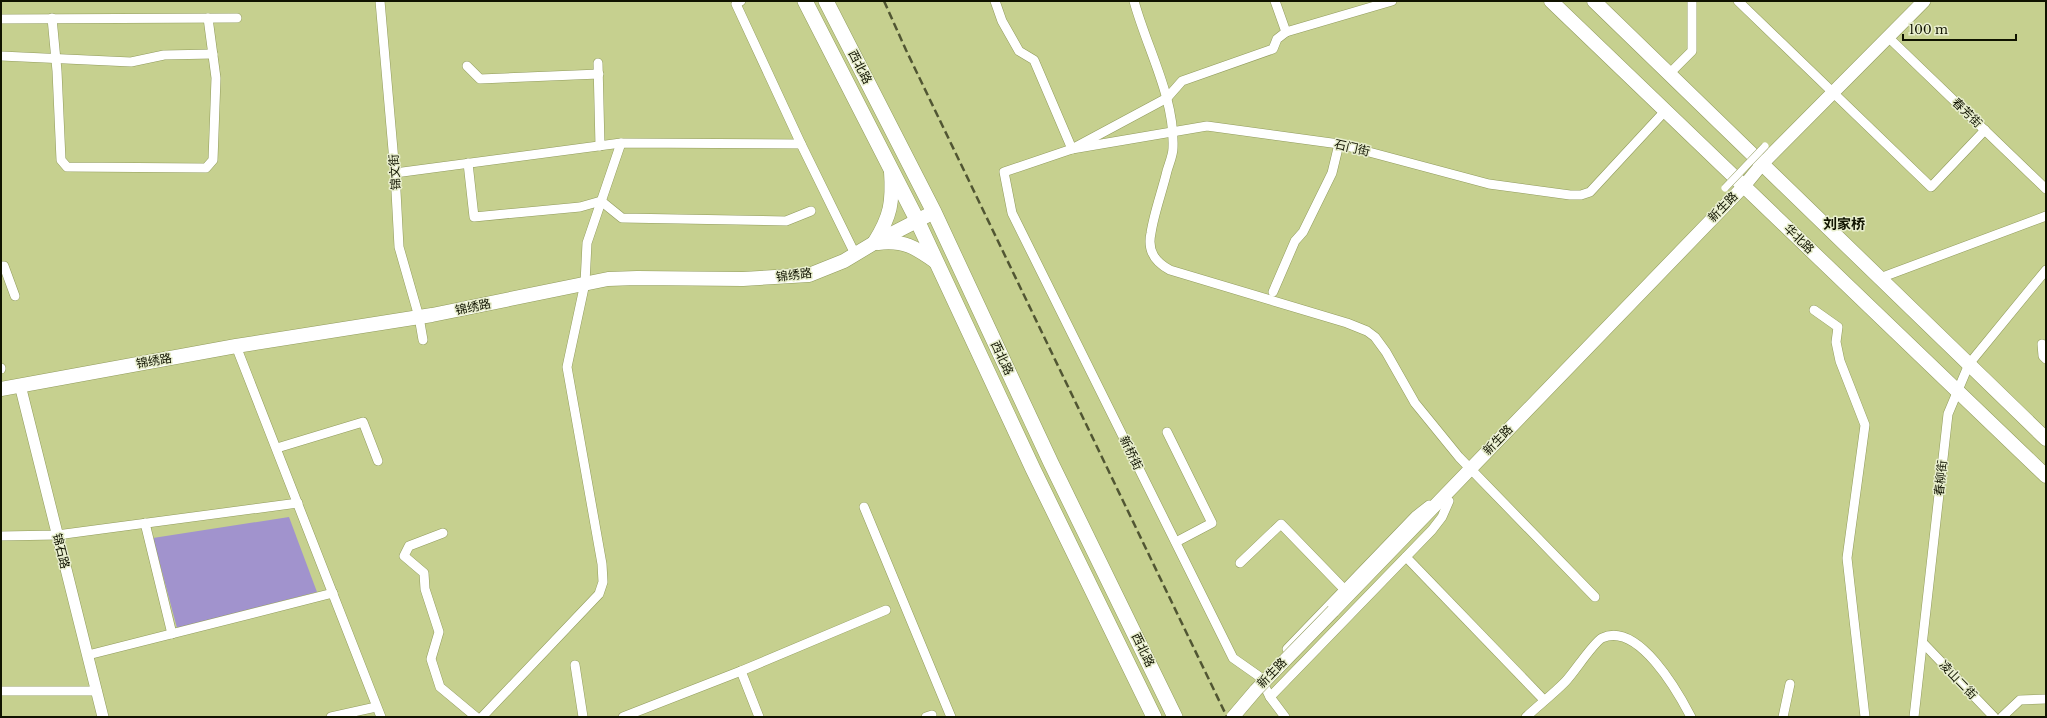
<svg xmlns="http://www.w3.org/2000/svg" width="2047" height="718" font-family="'Libre Baskerville','Noto Sans SC',serif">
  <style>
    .green { fill: #a193cd }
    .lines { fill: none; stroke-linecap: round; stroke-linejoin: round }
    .minor-casing { stroke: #919b5c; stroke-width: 10 }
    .tertiary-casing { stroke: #919b5c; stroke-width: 12 }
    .secondary-casing { stroke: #919b5c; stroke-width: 14 }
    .primary-casing { stroke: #919b5c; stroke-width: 15 }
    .trunk-casing { stroke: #919b5c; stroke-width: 16 }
    .minor { stroke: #fff; stroke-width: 9 }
    .tertiary { stroke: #fff; stroke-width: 11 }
    .secondary { stroke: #fff; stroke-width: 13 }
    .primary { stroke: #fff; stroke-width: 14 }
    .trunk { stroke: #fff; stroke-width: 15 }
    .rail { stroke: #515633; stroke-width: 2.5; stroke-dasharray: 8 4; stroke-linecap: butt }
    .pedestrian-bridge-casing { stroke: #919b5c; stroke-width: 8; stroke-linecap: butt }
    .secondary-bridge-casing { stroke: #919b5c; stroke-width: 14; stroke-linecap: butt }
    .pedestrian-bridge { stroke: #fff; stroke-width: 7 }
    .secondary-bridge { stroke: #fff; stroke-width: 13 }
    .labels { text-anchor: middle; stroke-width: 3; stroke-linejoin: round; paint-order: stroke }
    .street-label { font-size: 12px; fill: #101300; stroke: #e8eecd }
    .quarter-label { font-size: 14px; font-weight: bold; fill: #101300; stroke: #e8eecd }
  </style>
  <rect width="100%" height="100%" fill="#c6d08f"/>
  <!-- green -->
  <path class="green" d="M289,517L317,592L177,628L153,538Z"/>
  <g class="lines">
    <defs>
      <g id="minor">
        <path d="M380,1L395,173L399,247L419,317L423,340"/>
        <path d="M741,1L736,4L801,144L855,254"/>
        <path d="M995,1L1002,21L1019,51L1034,60L1072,149L1167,98L1182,81L1273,49L1277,39L1286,32L1392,1"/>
        <path d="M1134,1C1147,49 1175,97 1173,148C1173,155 1169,164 1167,171C1162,192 1154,213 1151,233C1147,251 1155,262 1170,270L1347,323L1367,331L1375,337L1386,352L1415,403L1459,457L1595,597"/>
        <path d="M1275,1L1286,32"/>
        <path d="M1738,1L1931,187L1985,130"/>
        <path d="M52,18L57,71L61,160L67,167L206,168L213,160L216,78L208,18"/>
        <path d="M1,19L237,18"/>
        <path d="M1888,37L2046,189"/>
        <path d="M1,56L131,62L164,55L213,54"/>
        <path d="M598,63L600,146"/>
        <path d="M467,66L480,79L599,74"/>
        <path d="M1669,74L1692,51V1"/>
        <path d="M468,163L474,217L580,207L601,201L622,218L786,221L811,211"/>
        <path d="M395,173L621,143L801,144"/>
        <path d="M1,266H4L15,296"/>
        <path d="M1880,278L2046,216"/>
        <path d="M1273,292L1295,241L1303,232L1332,173L1339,144"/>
        <path d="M1814,310L1838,327L1836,342L1840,361L1865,425L1847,558L1865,717"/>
        <path d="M2042,344L2043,356L2046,359"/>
        <path d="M236,346L381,717"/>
        <path d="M1,368V369"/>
        <path d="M1167,432L1212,523L1176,542"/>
        <path d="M277,448L363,422L378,461"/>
        <path d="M864,507L951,717"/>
        <path d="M145,523L172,634"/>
        <path d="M443,533L409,546L404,556L424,573L425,589L439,632L431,659L440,687L476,717"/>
        <path d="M1,536L57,535L298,503"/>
        <path d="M1406,557L1544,700"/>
        <path d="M1240,563L1281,524L1344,589"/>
        <path d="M1923,643L1994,717"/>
        <path d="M1287,649L1415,516L1429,505"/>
        <path d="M88,655L333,593"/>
        <path d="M575,665L583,717"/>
        <path d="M741,671L759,717"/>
        <path d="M1,691H97"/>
        <path d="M1270,697L1432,530L1442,517L1449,501"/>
        <path d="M331,717L376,707"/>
        <path d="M482,717L599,594L603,582L602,564L567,367L585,283L587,243L621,143"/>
        <path d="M623,717L741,671L886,610"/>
        <path d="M926,717L932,715"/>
        <path d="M1285,717L1270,697L1260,677L1233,658L1012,213L1004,172L1072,149L1207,126L1339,144L1489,184L1570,195H1581L1590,192L1665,111"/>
        <path d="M1526,717C1539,705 1552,695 1565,682C1574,673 1592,644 1602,638C1638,621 1678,692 1691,717"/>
        <path d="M1783,717L1790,684"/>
        <path d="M1914,717L1948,414L1969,364L2046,270"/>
        <path d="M2002,717L2020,700L2046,699"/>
      </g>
      <path id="tertiary" d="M20,385L103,717"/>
      <path id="secondary" d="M1333,611L1744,186L1762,164L1924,1"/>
      <g id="primary">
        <path d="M1551,1L2046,476"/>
        <path d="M1594,1L2046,439"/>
        <path d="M874,243C891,216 893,202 891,171"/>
        <path d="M878,243C904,240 915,247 936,262"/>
        <path d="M1,389L236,346L432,315L608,279L637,278L743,279L809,275L844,261L874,243L934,212"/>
      </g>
      <g id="trunk">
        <path d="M805,1L916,218L1033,469L1154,717"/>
        <path d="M826,1L934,212L1051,463L1175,717"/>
      </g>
    </defs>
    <!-- minor casing -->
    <use href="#minor" class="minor-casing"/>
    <!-- tertiary casing -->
    <use href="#tertiary" class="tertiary-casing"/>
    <!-- secondary casing -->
    <use href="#secondary" class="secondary-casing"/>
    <!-- primary casing -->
    <use href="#primary" class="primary-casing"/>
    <!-- trunk casing -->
    <use href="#trunk" class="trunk-casing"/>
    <!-- minor -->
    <use href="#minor" class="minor"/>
    <!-- tertiary -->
    <use href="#tertiary" class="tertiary"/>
    <!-- secondary -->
    <use href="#secondary" class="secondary"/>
    <!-- primary -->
    <use href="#primary" class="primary"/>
    <!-- trunk -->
    <use href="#trunk" class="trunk"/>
    <!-- rail -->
    <path class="rail" d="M884,1L906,50L1227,717"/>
    <defs>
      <path id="pedestrian-bridge" d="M1725,188L1765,146"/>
      <path id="secondary-bridge" d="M1233,717L1256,690L1333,611"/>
    </defs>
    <!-- pedestrian-bridge casing -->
    <use href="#pedestrian-bridge" class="pedestrian-bridge-casing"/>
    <!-- secondary-bridge casing -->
    <use href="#secondary-bridge" class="secondary-bridge-casing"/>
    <!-- pedestrian-bridge -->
    <use href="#pedestrian-bridge" class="pedestrian-bridge"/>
    <!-- secondary-bridge -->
    <use href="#secondary-bridge" class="secondary-bridge"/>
  </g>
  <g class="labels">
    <!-- street labels -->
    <g class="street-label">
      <text transform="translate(860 67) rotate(63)" y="4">西北路</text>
      <text transform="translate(1967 113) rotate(44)" y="4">春芳街</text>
      <text transform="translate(1352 148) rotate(13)" y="4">石门街</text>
      <text transform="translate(395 172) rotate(-94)" y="4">锦文街</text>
      <text transform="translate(1723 207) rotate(-46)" y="4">新生路</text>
      <text transform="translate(1799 239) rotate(44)" y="4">华北路</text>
      <text transform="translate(794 275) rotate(-7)" y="4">锦绣路</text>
      <text transform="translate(473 307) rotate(-12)" y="4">锦绣路</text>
      <text transform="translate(1002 358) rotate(65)" y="4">西北路</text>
      <text transform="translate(154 361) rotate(-10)" y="4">锦绣路</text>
      <text transform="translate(1498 440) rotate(-46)" y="4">新生路</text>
      <text transform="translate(1131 453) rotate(64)" y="4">新桥街</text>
      <text transform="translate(1941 478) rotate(-84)" y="4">春柳街</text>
      <text transform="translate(61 551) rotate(76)" y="4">锦石路</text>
      <text transform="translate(1143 650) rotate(64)" y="4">西北路</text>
      <text transform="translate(1272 673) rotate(-46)" y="4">新生路</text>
      <text transform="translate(1958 680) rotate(46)" y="4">凌山二街</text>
    </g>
    <!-- quarter labels -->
    <g class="quarter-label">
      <text x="1844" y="229">刘家桥</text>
    </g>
  </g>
  <!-- border -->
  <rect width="2047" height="718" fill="none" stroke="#101300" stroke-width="4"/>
  <!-- scale -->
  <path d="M1903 34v6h113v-6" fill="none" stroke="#101300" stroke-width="2"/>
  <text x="1909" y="34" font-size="12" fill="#101300" stroke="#e8eecd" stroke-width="3" paint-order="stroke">100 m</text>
</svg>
